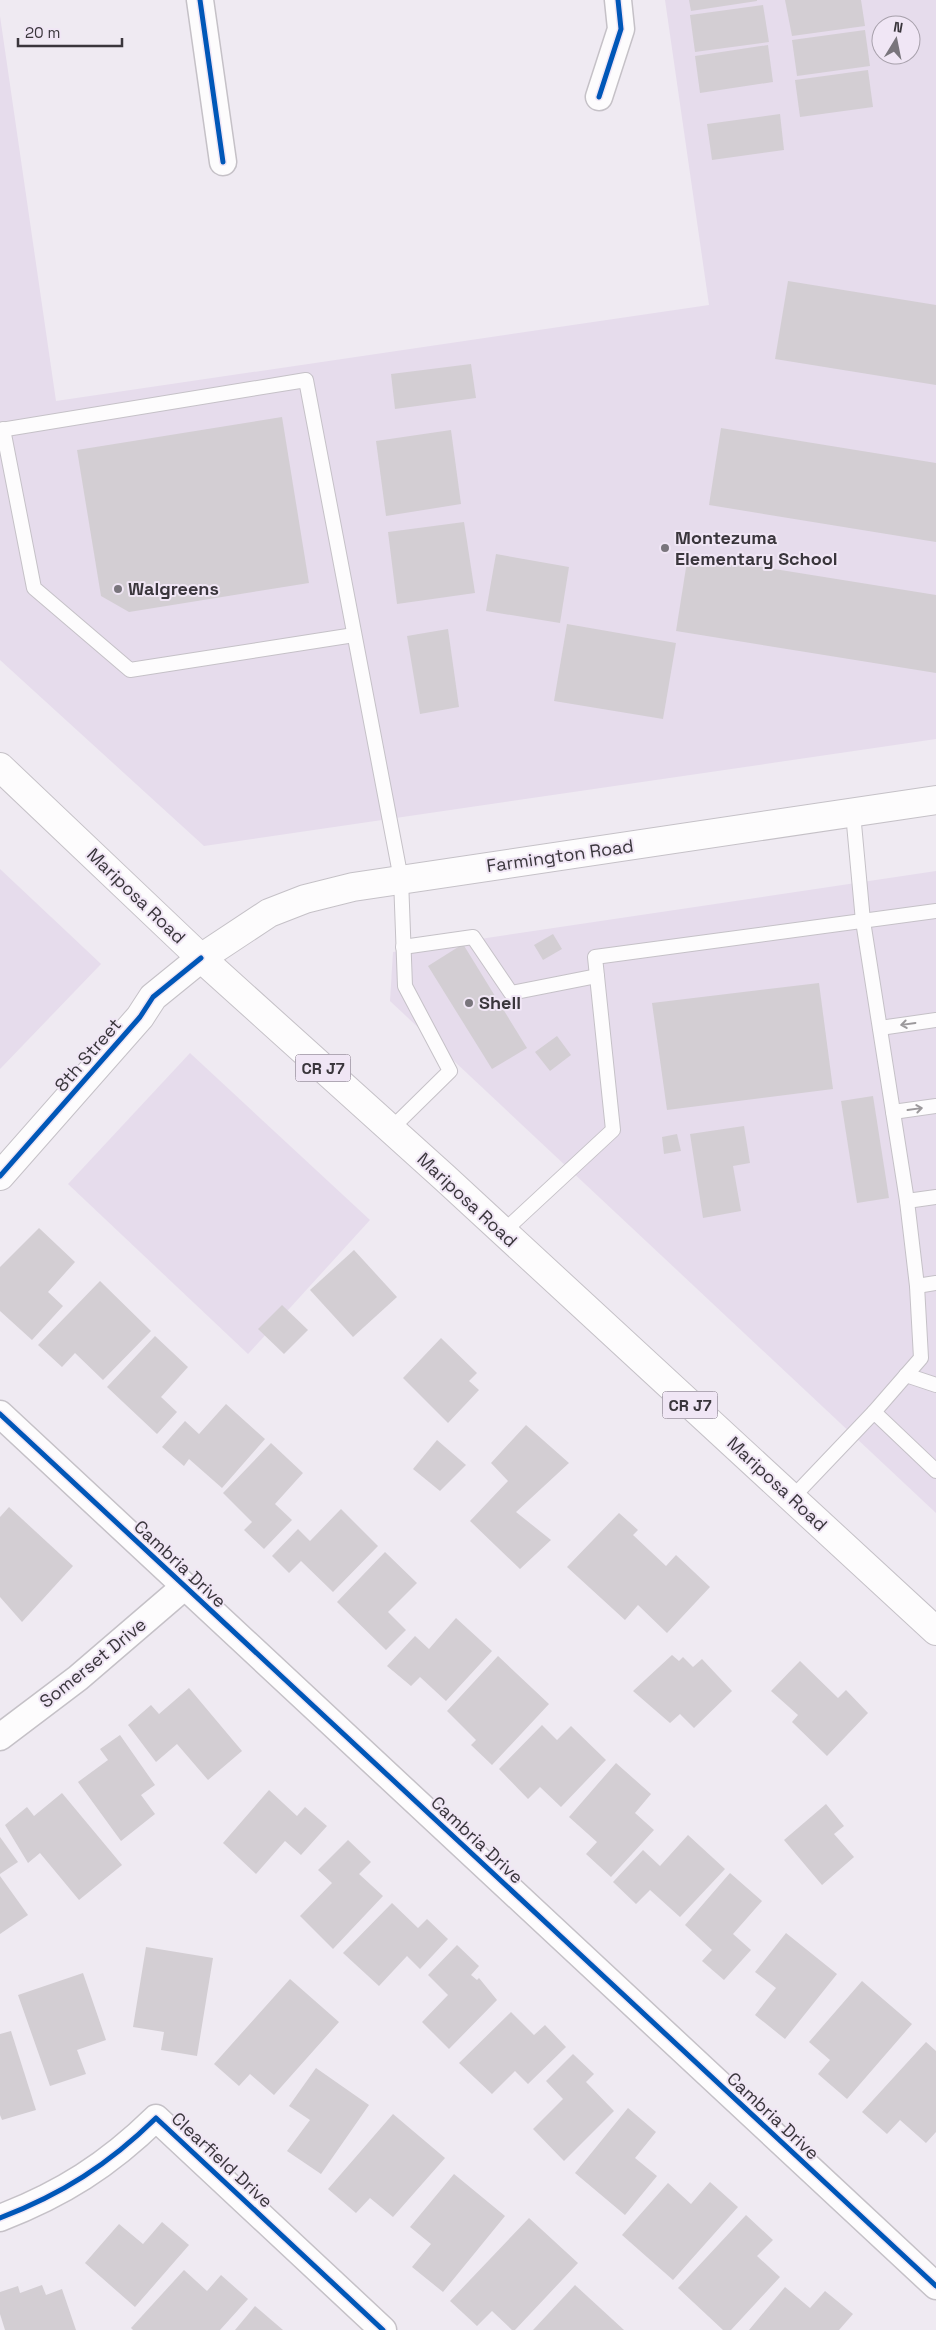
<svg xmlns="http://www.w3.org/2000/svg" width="936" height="2330" font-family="'Space Grotesk',sans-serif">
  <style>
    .built { fill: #e6dcec; fill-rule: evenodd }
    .building { fill: #d3ced3 }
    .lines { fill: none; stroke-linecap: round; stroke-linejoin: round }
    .service-casing { stroke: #c5c1c7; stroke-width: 16 }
    .minor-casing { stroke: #c5c1c7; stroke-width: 29 }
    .tertiary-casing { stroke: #c5c1c7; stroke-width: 30 }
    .secondary-casing { stroke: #c5c1c7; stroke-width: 30 }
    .primary-casing { stroke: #c5c1c7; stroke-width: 30 }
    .service { stroke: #fdfcfd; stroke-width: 14 }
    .minor { stroke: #fdfcfd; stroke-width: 26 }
    .tertiary { stroke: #fdfcfd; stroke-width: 28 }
    .secondary { stroke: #fdfcfd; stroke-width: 28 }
    .primary { stroke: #fdfcfd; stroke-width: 28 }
    .cycleway-casing { stroke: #f0e6f5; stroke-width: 8 }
    .cycleway { stroke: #0057b8; stroke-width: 5 }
    .oneway { stroke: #9c999c }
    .poi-dot { fill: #79757c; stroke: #f0e6f5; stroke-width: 2 }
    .labels { text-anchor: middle; stroke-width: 4; stroke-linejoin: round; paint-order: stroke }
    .shield { fill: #f0e6f5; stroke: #716b74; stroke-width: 1 }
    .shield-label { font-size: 16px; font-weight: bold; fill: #3a363c }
    .poi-label { font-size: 18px; font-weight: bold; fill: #3a363c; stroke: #f0e6f5; text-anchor: start }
    .street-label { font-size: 18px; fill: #3a363c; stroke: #f0e6f5 }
  </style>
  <rect width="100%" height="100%" fill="#efeaf2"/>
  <!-- built -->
  <g class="built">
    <path d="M665,0H936V739L204,846L0,660V16L56,401L709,305ZM881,25H911V55H881Z"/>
    <path d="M0,869L101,964L0,1069Z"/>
    <path d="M936,871V1513L390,1001L393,952Z"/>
    <path d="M190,1053L370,1220L248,1354L68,1184Z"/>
  </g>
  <!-- building -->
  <g class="building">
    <path d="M689,0H757V1L691,11Z"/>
    <path d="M785,0H861L865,26L792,36Z"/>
    <path d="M763,5L769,42L695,52L690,15Z"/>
    <path d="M865,30L870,66L797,76L792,40Z"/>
    <path d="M768,45L773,82L700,93L695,56Z"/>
    <path d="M868,70L873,107L800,117L795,80Z"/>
    <path d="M780,114L784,150L712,160L707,124Z"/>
    <path d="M788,281L936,305V385L775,359Z"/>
    <path d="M471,364L476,398L395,409L391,374Z"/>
    <path d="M282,417L309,583L129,612L101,596L77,450Z"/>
    <path d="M721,428L936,463V542L709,505Z"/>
    <path d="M451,430L461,504L386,516L376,441Z"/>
    <path d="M464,522L475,593L397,604L388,532Z"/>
    <path d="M496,554L569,567L560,623L486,611Z"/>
    <path d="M688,555L936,595V673L676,631Z"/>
    <path d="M567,624L676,643L663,719L554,701Z"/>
    <path d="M448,629L459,707L420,714L407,636Z"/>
    <path d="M553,934L562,949L543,960L534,945Z"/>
    <path d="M463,944L527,1048L492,1069L428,966Z"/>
    <path d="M819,983L833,1089L667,1110L652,1003Z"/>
    <path d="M557,1036L571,1055L550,1071L535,1052Z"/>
    <path d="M873,1096L889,1198L857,1203L841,1101Z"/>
    <path d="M744,1126L750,1163L733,1166L741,1211L703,1218L690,1134Z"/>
    <path d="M677,1134L681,1151L664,1154L662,1137Z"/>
    <path d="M39,1228L75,1262L48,1292L63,1306L32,1340L0,1311V1267Z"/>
    <path d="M354,1250L397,1297L353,1337L310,1290Z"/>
    <path d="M100,1281L151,1331L103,1380L75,1353L62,1367L38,1345Z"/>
    <path d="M282,1305L308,1330L284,1354L258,1329Z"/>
    <path d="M155,1336L188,1367L161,1397L177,1412L157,1434L107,1387Z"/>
    <path d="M441,1338L477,1373L469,1381L479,1390L448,1423L403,1378Z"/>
    <path d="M226,1404L265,1439L222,1488L189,1459L184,1466L162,1447L185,1421L199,1434Z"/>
    <path d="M526,1425L569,1463L516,1512L551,1540L520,1569L470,1521L508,1481L491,1463Z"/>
    <path d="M437,1440L466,1465L440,1491L413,1469Z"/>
    <path d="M271,1443L303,1473L275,1504L292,1520L264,1549L244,1530L252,1522L223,1493Z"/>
    <path d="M9,1507L73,1566L22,1622L0,1597V1517Z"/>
    <path d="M341,1509L378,1546L333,1592L301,1561L289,1573L272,1556L298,1529L310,1541Z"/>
    <path d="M619,1513L638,1530L633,1535L666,1566L676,1555L710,1587L667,1633L638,1605L625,1620L567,1567Z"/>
    <path d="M385,1552L417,1583L388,1612L406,1630L386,1650L337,1602Z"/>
    <path d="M456,1618L492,1651L446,1701L420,1677L411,1686L387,1666L415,1636L429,1649Z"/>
    <path d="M672,1655L679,1661L683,1657L693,1667L702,1659L732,1691L694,1728L680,1714L670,1723L633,1691Z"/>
    <path d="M498,1656L549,1704L492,1765L471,1745L476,1740L447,1711Z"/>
    <path d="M800,1661L838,1698L846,1690L868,1713L827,1756L792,1722L798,1715L771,1691Z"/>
    <path d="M189,1688L242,1751L208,1780L177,1744L156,1762L128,1725L151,1705L159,1714Z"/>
    <path d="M542,1725L557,1740L571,1726L606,1760L561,1807L540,1787L528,1799L499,1769Z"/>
    <path d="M120,1735L155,1785L141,1795L155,1814L121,1841L78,1782L108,1760L100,1749Z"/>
    <path d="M616,1763L651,1794L635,1813L654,1830L611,1877L586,1854L597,1842L569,1817Z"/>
    <path d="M269,1790L297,1816L305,1807L327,1826L301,1855L285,1841L256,1874L223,1843Z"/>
    <path d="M62,1793L122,1865L79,1900L40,1853L28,1863L5,1825L27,1807L34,1816Z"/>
    <path d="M826,1804L844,1826L834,1834L854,1857L822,1885L784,1840Z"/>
    <path d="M688,1835L725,1869L680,1917L650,1890L636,1904L613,1882L643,1850L660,1866Z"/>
    <path d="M0,1837L18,1862L0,1874Z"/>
    <path d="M348,1840L371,1862L359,1874L383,1896L333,1949L300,1916L332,1883L318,1870Z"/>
    <path d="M730,1873L762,1901L733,1934L751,1950L724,1980L702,1961L712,1950L685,1925Z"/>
    <path d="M0,1876L28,1915L0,1934Z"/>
    <path d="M392,1903L418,1928L427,1919L448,1939L420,1969L407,1956L379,1986L343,1953Z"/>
    <path d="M786,1933L837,1974L785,2039L755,2015L776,1988L755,1972Z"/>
    <path d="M457,1945L479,1966L471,1975L477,1980L479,1978L497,2000L449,2049L422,2022L448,1995L428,1975Z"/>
    <path d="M146,1947L213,1958L197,2056L161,2050L164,2032L133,2027Z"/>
    <path d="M83,1973L106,2040L77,2050L86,2074L50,2086L18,1995Z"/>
    <path d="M290,1979L339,2022L274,2095L250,2074L239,2086L214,2064Z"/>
    <path d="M862,1981L912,2024L847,2099L818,2074L830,2060L809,2042Z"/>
    <path d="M511,2012L534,2035L545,2025L566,2047L528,2084L515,2071L492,2094L459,2063Z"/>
    <path d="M11,2031L36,2110L2,2120L0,2115V2034Z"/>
    <path d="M926,2042L936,2051V2132L926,2143L900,2120L887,2134L862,2112Z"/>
    <path d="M573,2054L594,2074L586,2082L614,2111L564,2161L533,2129L563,2099L546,2081Z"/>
    <path d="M316,2068L369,2105L321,2174L287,2151L310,2120L289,2106Z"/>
    <path d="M628,2108L656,2132L635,2158L657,2176L625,2215L575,2173Z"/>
    <path d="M393,2114L445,2158L393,2217L370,2198L356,2213L328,2189Z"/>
    <path d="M454,2174L505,2216L443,2292L412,2267L431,2244L410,2227Z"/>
    <path d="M710,2182L738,2207L673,2280L622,2235L668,2183L691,2204Z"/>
    <path d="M746,2215L773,2240L757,2256L780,2277L731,2330H723L678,2288Z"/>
    <path d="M529,2218L578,2263L515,2330H512L492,2311L477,2326L450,2301Z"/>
    <path d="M162,2222L189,2245L135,2307L85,2263L119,2224L143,2244Z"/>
    <path d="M184,2270L207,2291L221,2275L248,2299L220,2330H133L131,2328Z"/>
    <path d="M42,2285L46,2295L62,2289L76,2330H5L0,2314V2292L18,2286L20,2293Z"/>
    <path d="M575,2285L624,2330H533Z"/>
    <path d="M785,2287L810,2308L825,2291L853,2314L839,2330H749Z"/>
    <path d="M255,2306L283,2330H235Z"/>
  </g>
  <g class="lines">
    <defs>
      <g id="service">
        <path d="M3,429L34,588L130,670L354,635"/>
        <path d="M0,430L306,380L401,879L405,986L450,1071L391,1129"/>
        <path d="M853,813L863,921L907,1201L917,1286L921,1358L874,1412"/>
        <path d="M403,947L473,937L511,993L597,976"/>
        <path d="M880,1028L936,1020"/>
        <path d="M893,1112L936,1106"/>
        <path d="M907,1201L936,1197"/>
        <path d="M503,1232L613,1130L595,957L936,911"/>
        <path d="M917,1286L936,1283"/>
        <path d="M906,1375L936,1385"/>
        <path d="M792,1498L874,1412L936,1471"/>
      </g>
      <g id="minor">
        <path d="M200,0L223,162"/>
        <path d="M599,97L621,29L618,0"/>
        <path d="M0,1414L936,2286"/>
        <path d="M0,1737L78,1678L184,1587"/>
        <path d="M0,2218C62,2194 108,2165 156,2118L383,2330"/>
      </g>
      <path id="tertiary" d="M0,1176L140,1017L153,997L201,958"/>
      <path id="secondary" d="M201,958L269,913L305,899L353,887L936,800"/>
      <path id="primary" d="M0,767L201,958L445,1178L936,1631"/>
    </defs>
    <!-- service casing -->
    <use href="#service" class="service-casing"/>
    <!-- minor casing -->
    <use href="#minor" class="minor-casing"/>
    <!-- tertiary casing -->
    <use href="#tertiary" class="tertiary-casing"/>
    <!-- secondary casing -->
    <use href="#secondary" class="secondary-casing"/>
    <!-- primary casing -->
    <use href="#primary" class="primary-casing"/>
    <!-- service -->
    <use href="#service" class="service"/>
    <!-- minor -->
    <use href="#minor" class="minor"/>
    <!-- tertiary -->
    <use href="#tertiary" class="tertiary"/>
    <!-- secondary -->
    <use href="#secondary" class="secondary"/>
    <!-- primary -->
    <use href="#primary" class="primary"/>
    <defs>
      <g id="cycleway">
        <path d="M200,0L223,162"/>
        <path d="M599,97L621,29L618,0"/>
        <path d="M0,1176L140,1017L153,997L201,958"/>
        <path d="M0,1414L936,2286"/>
        <path d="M0,2218C62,2194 108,2165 156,2118L383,2330"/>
      </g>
    </defs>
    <!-- cycleway casing -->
    <use href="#cycleway" class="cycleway-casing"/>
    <!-- cycleway -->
    <use href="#cycleway" class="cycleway"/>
  </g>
  <!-- one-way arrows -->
  <defs><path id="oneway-shaft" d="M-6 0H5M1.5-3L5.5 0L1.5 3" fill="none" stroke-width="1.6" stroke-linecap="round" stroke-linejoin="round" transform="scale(1.25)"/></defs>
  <g class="oneway">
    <use href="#oneway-shaft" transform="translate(908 1024) rotate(172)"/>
    <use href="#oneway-shaft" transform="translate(915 1109) rotate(-8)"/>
  </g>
  <!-- markers -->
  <g class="poi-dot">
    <circle cx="665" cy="548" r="5"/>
    <circle cx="118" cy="589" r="5"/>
    <circle cx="469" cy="1003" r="5"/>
  </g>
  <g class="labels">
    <!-- shield labels -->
    <g class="shield">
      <rect x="295.5" y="1054.5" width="55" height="27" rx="4"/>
      <rect x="662.5" y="1391.5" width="55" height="27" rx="4"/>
    </g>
    <g class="shield-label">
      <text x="323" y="1074">CR J7</text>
      <text x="690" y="1411">CR J7</text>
    </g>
    <!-- poi labels -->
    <g class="poi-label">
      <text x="675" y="544">Montezuma<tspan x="675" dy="21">Elementary School</tspan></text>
      <text x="128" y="595">Walgreens</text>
      <text x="479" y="1009">Shell</text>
    </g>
    <!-- street labels -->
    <g class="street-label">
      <text transform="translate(560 856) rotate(-8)" y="6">Farmington Road</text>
      <text transform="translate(136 896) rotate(44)" y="6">Mariposa Road</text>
      <text transform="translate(88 1055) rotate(-49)" y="6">8th Street</text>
      <text transform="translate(467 1200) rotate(43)" y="6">Mariposa Road</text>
      <text transform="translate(777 1484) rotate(43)" y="6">Mariposa Road</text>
      <text transform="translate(180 1564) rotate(43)" y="6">Cambria Drive</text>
      <text transform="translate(93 1663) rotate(-39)" y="6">Somerset Drive</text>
      <text transform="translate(477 1840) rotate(43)" y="6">Cambria Drive</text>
      <text transform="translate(773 2116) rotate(43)" y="6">Cambria Drive</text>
      <text transform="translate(222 2160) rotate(43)" y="6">Clearfield Drive</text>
    </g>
  </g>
  <!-- north arrow -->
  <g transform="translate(896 40) rotate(10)"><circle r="24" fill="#f0e6f5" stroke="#a7a0ab"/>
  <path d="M0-4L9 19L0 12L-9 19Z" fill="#79757c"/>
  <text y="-8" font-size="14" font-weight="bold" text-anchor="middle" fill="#3a363c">N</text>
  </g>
  <!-- scale -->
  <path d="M18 38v8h104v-8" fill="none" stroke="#3a363c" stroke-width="2.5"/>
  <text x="25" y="38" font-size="15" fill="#3a363c" stroke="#f0e6f5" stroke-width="4" paint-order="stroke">20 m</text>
</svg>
